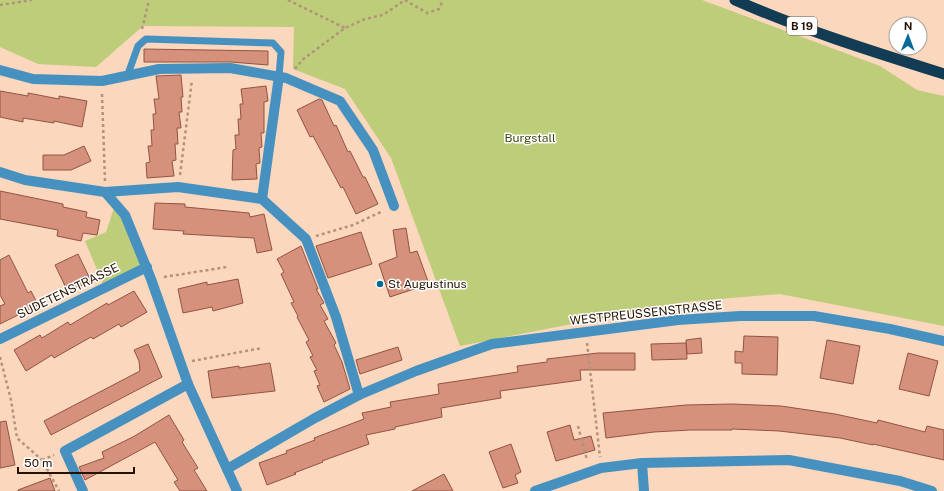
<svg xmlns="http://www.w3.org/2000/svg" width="944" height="491" font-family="'Public Sans',sans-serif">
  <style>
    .green { fill: #bdcd79 }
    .building { fill: #d5917c; stroke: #925441 }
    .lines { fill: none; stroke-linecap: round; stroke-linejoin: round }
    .path { stroke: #b2937c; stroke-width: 2.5; stroke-dasharray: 3 3; stroke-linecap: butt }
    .service { stroke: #4691bf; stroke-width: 7 }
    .minor { stroke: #4691bf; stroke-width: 10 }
    .trunk { stroke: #123c54; stroke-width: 11 }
    .poi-dot { fill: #066998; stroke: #fff; stroke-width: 1.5 }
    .labels { text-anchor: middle; stroke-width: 3; stroke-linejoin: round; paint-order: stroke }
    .shield { fill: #fff; stroke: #68594e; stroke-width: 1 }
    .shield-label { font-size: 11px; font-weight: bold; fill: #271202 }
    .park-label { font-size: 12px; fill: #3f4810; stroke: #fff }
    .poi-label { font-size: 12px; fill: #271202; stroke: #fff; text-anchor: start }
    .street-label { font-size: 12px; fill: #271202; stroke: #fff }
  </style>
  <rect width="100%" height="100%" fill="#fbd7bd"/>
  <!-- green -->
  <g class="green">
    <path d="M0,0H702L880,66L917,90L944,96V326L780,294L684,302L460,346L391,158L345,89L293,69L294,27L143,26L96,67L38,64L0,47Z"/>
    <path d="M114,208L123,218L143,266L103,284L85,241L106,232Z"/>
  </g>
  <!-- building -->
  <g class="building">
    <path d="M144,49L268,51V65L230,62H144Z"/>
    <path d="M181,75L183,97H181L182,112H179L181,128H177L178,144H175L176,160L172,161L174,176L147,178L146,163L150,162L148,146H152L151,130H154L153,114H156L154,99H159L156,76Z"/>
    <path d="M266,86L268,101L264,102V133H261L262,147L259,148L260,163L256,164L257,179L232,180L233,150L236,149L235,135H239L238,119H241L240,104H243L241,89Z"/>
    <path d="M0,91L28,96V93L59,99V96L87,101L82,127L54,121V123L23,118V122L0,117Z"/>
    <path d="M319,99L322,100L334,126L336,125L348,152L350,151L363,177H365L378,204L356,214L343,187L341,188L313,136L310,137L297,110Z"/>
    <path d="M84,146L91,161L71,170H43V155H64Z"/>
    <path d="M0,191L63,204V207L87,212L86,217L100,220L97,235L83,233L81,241L57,236L58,230L0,219Z"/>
    <path d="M155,203L185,204V207L249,213L250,217L264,214L272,250L257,253L254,238L183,234L184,231L153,229Z"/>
    <path d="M406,228L410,253L417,251L429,284L390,297L379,264L397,257L393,230Z"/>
    <path d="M361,232L372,264L328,278L316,246Z"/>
    <path d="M301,246L318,289H316L324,303L320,305L328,319L324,321L336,343L334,345L342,362L350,389L324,402L317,386L320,385L314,371L317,370L310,357L313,356L306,342L309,340L297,317L298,316L291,303L294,302L281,274L284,272L277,259Z"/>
    <path d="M78,254L91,281L68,292L55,265Z"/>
    <path d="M9,255L28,293L31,291L38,305L0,324V306L5,304L0,295V260Z"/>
    <path d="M238,279L243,303L213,311L212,307L183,313L178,289L207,282V285Z"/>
    <path d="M134,291L147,312L121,327L119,324L93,339L91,337L54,358L52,355L26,371L14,350L40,335L42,338L68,322L70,325L107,303L108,305Z"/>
    <path d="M744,336L778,337L777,375L742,374V363H735V351L743,352Z"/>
    <path d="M701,338L702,353L687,354L686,340Z"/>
    <path d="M827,340L860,346L853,384L820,378Z"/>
    <path d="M686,343L687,359L652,360L651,344Z"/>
    <path d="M148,344L162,377L51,435L44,421L140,371L139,361L134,350Z"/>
    <path d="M398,347L402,360L360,374L356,360Z"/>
    <path d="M598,353H635V370H580L581,380L500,391L501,398L441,408L442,417L395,427V429L366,435L369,444L322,461L323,462L294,473L296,474L267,485L259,463L287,453L286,451L315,440L314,438L364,419L362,413L391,407L390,402L439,394L438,384L518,372L517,366L547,362V359Z"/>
    <path d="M908,353L938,361L929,396L899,389Z"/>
    <path d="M270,363L275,391L212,398L208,371L239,366V368Z"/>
    <path d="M732,404L781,406L835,414L877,423L878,420L925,432L927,426L944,430V460L873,444V445L840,438L779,431L732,429V430H690L654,432L606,438L603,413L686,405Z"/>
    <path d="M169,415L184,440L182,442L198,468L194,470L207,491H180L174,482L178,480L155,442L85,480L79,467L104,458L102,452L133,437Z"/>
    <path d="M6,421L15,465L0,468V422Z"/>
    <path d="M570,425L574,440L591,436L595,450L556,461L547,432Z"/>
    <path d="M511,444L521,472L515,475L518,483L503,488L489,452Z"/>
    <path d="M444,474L453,491H412Z"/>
    <path d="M50,478L55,491H18V490Z"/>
  </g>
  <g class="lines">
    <!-- path -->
    <g class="path">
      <path d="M288,0L345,28"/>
      <path d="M0,5L32,0"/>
      <path d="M142,29L149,0"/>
      <path d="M295,69L302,60L345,28L365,19L383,15L405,0L427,13L439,9L443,0"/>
      <path d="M102,94L105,181"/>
      <path d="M180,175L192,80"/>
      <path d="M316,236L353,225L383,211"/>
      <path d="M164,277L227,267"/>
      <path d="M587,343L600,457"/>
      <path d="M0,357L11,400L17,438L42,460L59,491"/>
      <path d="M192,361L262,348"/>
      <path d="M578,426L587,460"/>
      <path d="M42,460L54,455"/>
    </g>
    <!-- service -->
    <path class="service" d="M128,74L138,46L146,39L273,43L281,52L279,76"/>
    <!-- minor -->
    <g class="minor">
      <path d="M0,70L33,79L102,81L159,69L230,68L286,78L340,101L373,150L394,206"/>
      <path d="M0,172L25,180L105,192L178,187L262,199L306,239L336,317L359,395"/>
      <path d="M105,192L125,215L151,279L188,384L237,491"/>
      <path d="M262,199L279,76"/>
      <path d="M0,339L147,267"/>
      <path d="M642,463L644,491"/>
      <path d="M227,469L315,418L359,395L416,371L492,344L678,320L740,316H814L890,329L944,341"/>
      <path d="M83,491L65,451L188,384"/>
      <path d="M535,491L601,468L642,463L789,460L900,481L932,491"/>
    </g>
    <!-- trunk -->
    <path class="trunk" d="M735,0C803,30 874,52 944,74"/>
  </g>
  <!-- markers -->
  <circle class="poi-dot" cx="380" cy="284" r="4"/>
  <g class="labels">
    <!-- shield labels -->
    <rect class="shield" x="787" y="17" width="30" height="18" rx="3"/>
    <g class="shield-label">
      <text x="802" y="30">B 19</text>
    </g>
    <!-- park labels -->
    <g class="park-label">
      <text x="530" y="142">Burgstall</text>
    </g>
    <!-- poi labels -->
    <g class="poi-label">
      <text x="388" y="288">St Augustinus</text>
    </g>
    <!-- street labels -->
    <g class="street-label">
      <text transform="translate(68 291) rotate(-26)" y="4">SUDETENSTRASSE</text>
      <text transform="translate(646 313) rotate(-6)" y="4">WESTPREUSSENSTRASSE</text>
    </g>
  </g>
  <!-- north arrow -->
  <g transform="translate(908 36) rotate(1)"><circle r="19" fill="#ffffff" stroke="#a9a09a"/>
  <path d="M0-3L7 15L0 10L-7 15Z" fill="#066998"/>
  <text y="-6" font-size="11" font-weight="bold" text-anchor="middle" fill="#271202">N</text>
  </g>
  <!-- scale -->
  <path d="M18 467v6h116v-6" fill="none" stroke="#271202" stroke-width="2"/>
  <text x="24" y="467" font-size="12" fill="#271202" stroke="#ffffff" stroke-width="3" paint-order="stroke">50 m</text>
</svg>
